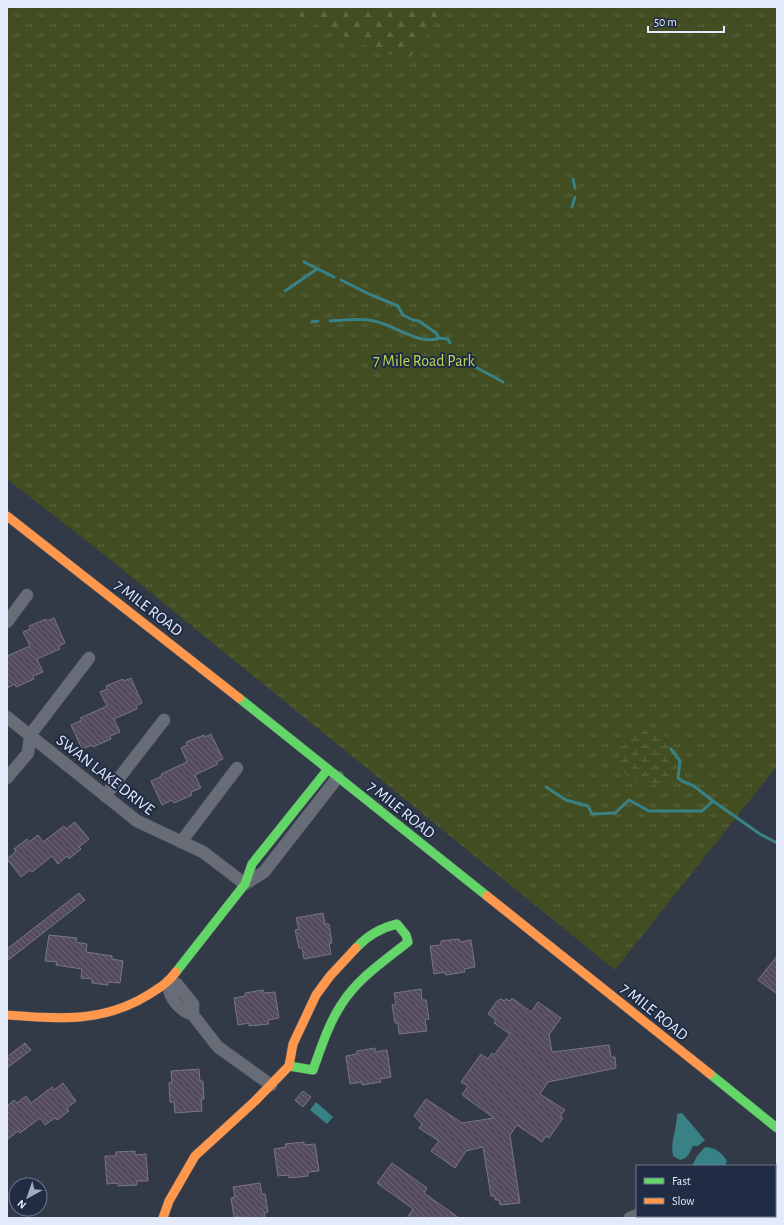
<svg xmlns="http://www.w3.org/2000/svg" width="784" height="1225" font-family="'Alegreya Sans',sans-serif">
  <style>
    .grass { fill: url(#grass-tufts) }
    .forest { fill: url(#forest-firs) }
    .wetland { fill: url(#wetland-marsh) }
    .water { fill: #388185 }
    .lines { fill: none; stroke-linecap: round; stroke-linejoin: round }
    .stream { stroke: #388185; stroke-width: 3 }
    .building { fill: url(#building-back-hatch); stroke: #787681 }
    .street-casing { stroke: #505661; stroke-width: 13 }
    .fast-casing { stroke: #505661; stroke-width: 10 }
    .slow-casing { stroke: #505661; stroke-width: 10 }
    .street { stroke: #676c77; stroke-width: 12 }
    .fast { stroke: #63d668; stroke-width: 9 }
    .slow { stroke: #ff974d; stroke-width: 9 }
    .labels { text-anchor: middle; stroke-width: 4; stroke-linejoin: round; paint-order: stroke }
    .park-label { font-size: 16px; fill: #bcd755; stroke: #202c44 }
    .street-label { font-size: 16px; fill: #e3ebfb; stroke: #202c44 }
  </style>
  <defs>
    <pattern id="grass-tufts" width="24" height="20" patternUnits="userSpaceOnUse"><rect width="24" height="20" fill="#424d22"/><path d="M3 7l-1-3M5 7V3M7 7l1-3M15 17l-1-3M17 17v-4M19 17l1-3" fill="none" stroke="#5d6743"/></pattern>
    <pattern id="forest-firs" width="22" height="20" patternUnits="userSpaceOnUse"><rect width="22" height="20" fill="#424d22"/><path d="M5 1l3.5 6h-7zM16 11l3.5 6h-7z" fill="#5d6743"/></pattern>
    <pattern id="wetland-marsh" width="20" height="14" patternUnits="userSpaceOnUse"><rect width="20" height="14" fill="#424d22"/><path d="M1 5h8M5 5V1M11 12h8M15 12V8" fill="none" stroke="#5d6743"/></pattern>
    <pattern id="building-back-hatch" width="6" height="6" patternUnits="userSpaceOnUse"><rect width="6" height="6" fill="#554b5e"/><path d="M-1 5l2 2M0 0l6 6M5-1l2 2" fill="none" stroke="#6d6576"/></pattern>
  </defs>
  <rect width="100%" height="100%" fill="#323947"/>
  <!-- grass -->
  <path class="grass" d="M7,7H777V766L615,970L107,557L7,479Z"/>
  <!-- forest -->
  <path class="forest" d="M280,7H448L407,61L340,35Z"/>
  <!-- wetland -->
  <path class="wetland" d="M631,730C662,729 668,732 681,760C677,768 670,780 662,784C650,788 629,780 622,770C619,765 619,757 618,751Z"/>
  <!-- water -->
  <g class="water">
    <path d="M316,1102L333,1117L327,1124L310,1110Z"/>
    <path d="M682,1113L705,1140L698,1146H693C689,1153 689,1158 680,1160L673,1156C670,1140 677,1130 677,1114Z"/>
    <path d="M705,1147C715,1147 722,1153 727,1161L725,1166H692L697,1156Z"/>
  </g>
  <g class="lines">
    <!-- stream -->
    <g class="stream">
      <path d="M573,179L575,188"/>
      <path d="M572,207L575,197"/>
      <path d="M304,262L334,277"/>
      <path d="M341,280L369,294L398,306L403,315L413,320L419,321L436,333L439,338L448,339L450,343"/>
      <path d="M285,291L317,269"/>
      <path d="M330,321C345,320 359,318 374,321C395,325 419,346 439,338"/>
      <path d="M312,322L318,321"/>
      <path d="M457,357L503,382"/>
      <path d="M671,749L680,761L678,778L682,781L694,786L713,801"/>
      <path d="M546,787L566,800L588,806L592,814L615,813L629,800L649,811H702L713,801L760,834L777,843"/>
    </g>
  </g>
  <!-- building -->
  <g class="building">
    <path d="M54,618L65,643L59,646L60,649L37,659L43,672L33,676L34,679L16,687L15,684L7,688V656L30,646L23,632L30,629L29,626L46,619L47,621Z"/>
    <path d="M131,678L142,703L136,706L137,709L114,719L120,732L110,736L111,739L93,747L92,745L82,749L71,725L82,720L80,718L107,706L100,692L107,689L106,686L123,679L124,681Z"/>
    <path d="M211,734L223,759L216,762L218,764L195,775L201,788L191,792L192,795L174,803L172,800L162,805L151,781L162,776L161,774L187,762L181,748L187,745L186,742L204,735L205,737Z"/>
    <path d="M75,822L89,839L79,847L81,849L69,859L67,856L58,864L52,856L32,872L30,870L21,877L7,859L16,851L14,849L27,839L29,842L38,835L43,842L64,826L66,829Z"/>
    <path d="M79,893L85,900L7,961V949Z"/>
    <path d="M323,913L325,924H329L332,943H329L331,954L304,959L302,948H299L295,930L299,929L296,918Z"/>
    <path d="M49,935L77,938L76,942L87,944L86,952L112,956V959L123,961L120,983L108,982V985L92,983V979L81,978L82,969L56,965L57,962L45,961Z"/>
    <path d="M459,939L460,942L471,940L475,967L464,969L465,972L446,975L445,972L434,974L430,946L441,945V941Z"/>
    <path d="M777,956V994L758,980Z"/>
    <path d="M421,989L422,1000H426L429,1019L425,1020L427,1031L399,1034L398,1023H395L392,1005L396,1004L394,993Z"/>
    <path d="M263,990L264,993L275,992L279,1018L268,1020L269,1024L249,1026V1023L238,1025L234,998L245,996V993Z"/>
    <path d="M512,998L531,1012L538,1002L561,1018L549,1035L552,1052L609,1045L611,1057H615L616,1068L548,1082L540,1094L565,1110L560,1116L563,1118L549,1138L546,1136L542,1142L517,1125L510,1135L520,1203L500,1205L499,1200H495V1196H491L483,1147L466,1151L455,1168L431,1151L439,1141L419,1128L422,1124L414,1116L426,1099L462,1123L494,1118L462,1095L468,1086L461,1082L481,1054L488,1059L492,1053L494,1055L510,1034L494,1023L496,1020L488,1014L497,1001L501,999L504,1001L506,999L510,1001Z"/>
    <path d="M25,1043L31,1050L7,1068V1057Z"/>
    <path d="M375,1048L376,1052L387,1050L391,1077L380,1079L381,1082L362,1085L361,1082L350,1084L346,1056L357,1054V1051Z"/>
    <path d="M199,1069L200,1081H203L204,1099H201L202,1111L175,1113L174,1102H170L169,1083L172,1082L171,1071Z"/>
    <path d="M63,1083L76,1101L67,1108L69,1111L57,1120L55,1118L45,1125L40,1118L20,1133L18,1131L7,1140V1106L14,1100L17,1103L26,1096L31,1103L52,1087L54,1090Z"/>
    <path d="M303,1091L311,1097L303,1107L295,1100Z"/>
    <path d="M304,1142V1145L315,1144L319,1171L308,1172V1176L289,1178V1175L278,1176L274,1149L286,1147L285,1144Z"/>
    <path d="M135,1151V1155L146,1154L148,1181H137V1185L118,1186V1183L107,1184L105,1156H116V1152Z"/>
    <path d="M392,1163L427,1188L424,1193L459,1218H407L413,1209L377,1183Z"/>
    <path d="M260,1183L262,1194H265L268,1212L264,1213L265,1218L234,1217L231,1198L235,1197L233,1187Z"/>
  </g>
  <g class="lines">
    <defs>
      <g id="street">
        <path d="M7,622L27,595"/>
        <path d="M7,717L137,821L203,852L245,884L264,872L338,777"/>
        <path d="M7,778L28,753L30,735L89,658"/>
        <path d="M105,796L164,720"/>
        <path d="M181,842L237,768"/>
        <path d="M193,1015C179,1010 169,998 168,983L177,984L193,1004V1015L218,1047L271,1085"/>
        <path d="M661,1216L668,1218"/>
        <path d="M630,1218L637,1215"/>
      </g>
      <g id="fast">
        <path d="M239,698L487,896"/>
        <path d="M176,972L245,884L252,864L328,769"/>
        <path d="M289,1066L313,1070C321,1048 328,1025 341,1005C357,979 384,961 408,942L406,935L397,924C380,928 368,935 356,948"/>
        <path d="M710,1074L777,1128"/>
      </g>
      <g id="slow">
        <path d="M7,516L239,698"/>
        <path d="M487,896L710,1074"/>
        <path d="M7,1015C57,1019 103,1023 148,995C159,988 168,983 176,972"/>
        <path d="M163,1218L169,1201L195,1156L255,1101L289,1066L293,1044L316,995L330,976L356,948"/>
      </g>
    </defs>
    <!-- street casing -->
    <use href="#street" class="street-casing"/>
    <!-- fast casing -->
    <use href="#fast" class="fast-casing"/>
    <!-- slow casing -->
    <use href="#slow" class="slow-casing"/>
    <!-- street -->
    <use href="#street" class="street"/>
    <!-- fast -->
    <use href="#fast" class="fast"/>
    <!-- slow -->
    <use href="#slow" class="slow"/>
  </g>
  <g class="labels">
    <!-- park labels -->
    <g class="park-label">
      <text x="424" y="366">7 Mile Road Park</text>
    </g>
    <!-- street labels -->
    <g class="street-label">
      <text transform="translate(149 607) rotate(38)" y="6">7 MILE ROAD</text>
      <text transform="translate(106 774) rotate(38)" y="6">SWAN LAKE DRIVE</text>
      <text transform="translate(402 809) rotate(39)" y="6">7 MILE ROAD</text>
      <text transform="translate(655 1011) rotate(39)" y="6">7 MILE ROAD</text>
    </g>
  </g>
  <!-- border -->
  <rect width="784" height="1225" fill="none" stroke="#e3ebfb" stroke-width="16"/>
  <!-- legend -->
  <rect x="636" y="1165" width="140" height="52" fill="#202c44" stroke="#6e788d"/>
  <rect x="644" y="1178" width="20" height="6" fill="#63d668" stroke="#6e788d"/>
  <text x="672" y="1185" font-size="12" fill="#e3ebfb">Fast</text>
  <rect x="644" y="1198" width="20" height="6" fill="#ff974d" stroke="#6e788d"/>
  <text x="672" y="1205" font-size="12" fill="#e3ebfb">Slow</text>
  <!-- north arrow -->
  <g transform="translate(28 1197) rotate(220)"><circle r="19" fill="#202c44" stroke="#6e788d"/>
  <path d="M0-3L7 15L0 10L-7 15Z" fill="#a5adbc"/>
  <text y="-6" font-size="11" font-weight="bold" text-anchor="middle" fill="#e3ebfb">N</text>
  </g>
  <!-- scale -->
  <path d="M648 26v6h76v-6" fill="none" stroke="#e3ebfb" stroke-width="2"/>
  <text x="654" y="26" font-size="12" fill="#e3ebfb" stroke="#202c44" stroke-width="3" paint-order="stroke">50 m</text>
</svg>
